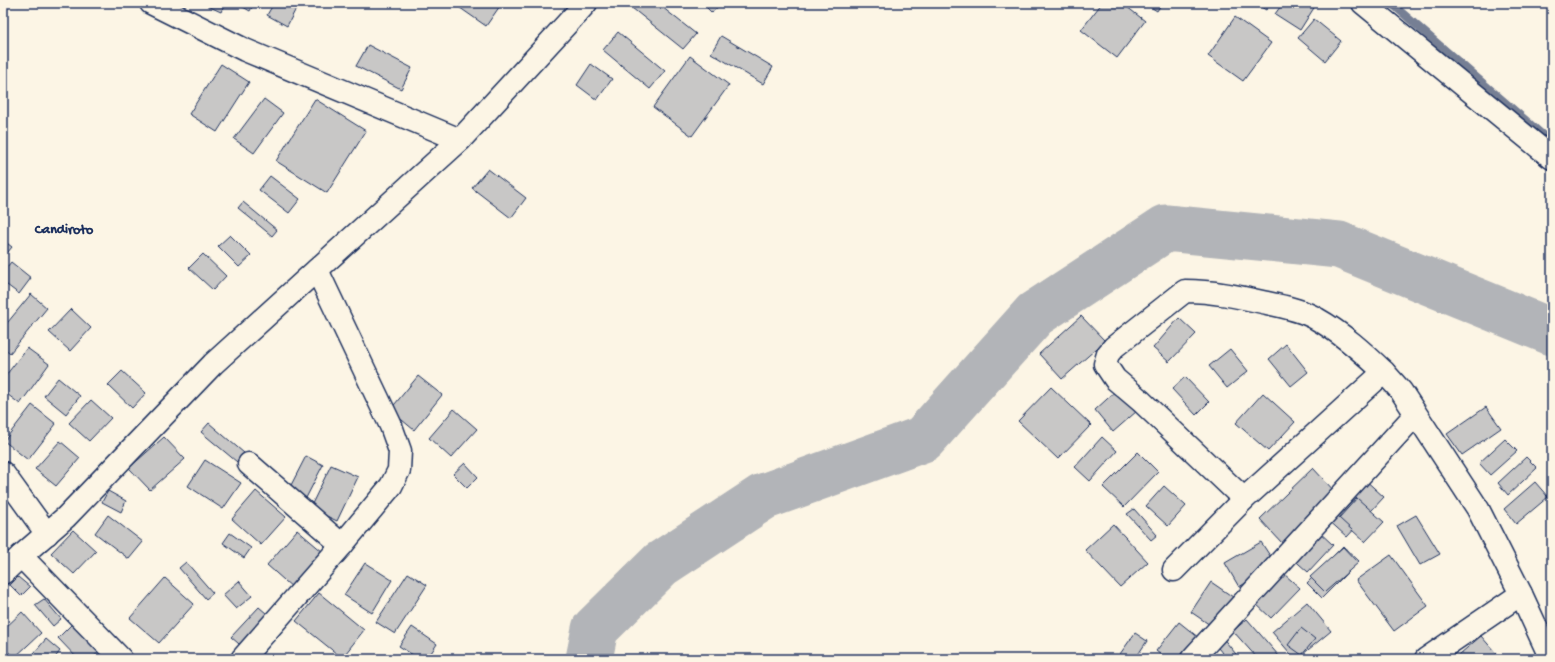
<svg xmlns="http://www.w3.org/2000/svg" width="1555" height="662" font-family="'Gochi Hand',sans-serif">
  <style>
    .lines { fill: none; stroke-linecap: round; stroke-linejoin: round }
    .stream { stroke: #767f94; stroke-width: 8 }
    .river { stroke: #b2b4b8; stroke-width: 47 }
    .building { fill: #c8c7c6; stroke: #1b2f5e }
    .minor-casing { stroke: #1b2f5e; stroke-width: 25 }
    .minor { stroke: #fcf5e5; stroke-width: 22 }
    .labels { text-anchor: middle; stroke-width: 3; stroke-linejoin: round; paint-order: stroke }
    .quarter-label { font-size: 14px; font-weight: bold; fill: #1b2f5e; stroke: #fcf5e5 }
  </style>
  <rect width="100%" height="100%" fill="#fcf5e5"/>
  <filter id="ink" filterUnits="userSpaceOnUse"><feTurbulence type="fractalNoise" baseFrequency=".025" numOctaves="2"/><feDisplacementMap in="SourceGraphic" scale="8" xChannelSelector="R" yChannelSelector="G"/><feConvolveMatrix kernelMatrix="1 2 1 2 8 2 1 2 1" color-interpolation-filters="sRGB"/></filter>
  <g filter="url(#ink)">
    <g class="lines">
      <!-- stream -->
      <path class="stream" d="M1391,3L1552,143"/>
      <!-- river -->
      <path class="river" d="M589,659L595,629L661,564L763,497L923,439L1035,314L1166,228L1339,245L1552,332"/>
    </g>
    <!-- building -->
    <g class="building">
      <path d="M201,3H225L221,12Z"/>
      <path d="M236,3H254L250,11Z"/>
      <path d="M274,3H299L287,26L267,15Z"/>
      <path d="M453,3H502L486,26Z"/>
      <path d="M636,3H657L696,34L683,49L632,8Z"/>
      <path d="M702,3H721L712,13Z"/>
      <path d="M1102,3H1122L1145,21L1117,58L1081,30Z"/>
      <path d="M1144,3H1162L1157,11Z"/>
      <path d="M1254,3H1271L1266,10Z"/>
      <path d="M1283,3H1317L1300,30L1275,14Z"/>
      <path d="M1235,17L1271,43L1243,81L1208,56Z"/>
      <path d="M1314,19L1341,41L1325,61L1298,38Z"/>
      <path d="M618,32L665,71L650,89L603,50Z"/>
      <path d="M721,36L773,67L763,84L711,53Z"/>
      <path d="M368,45L412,68L401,89L356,66Z"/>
      <path d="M690,56L729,85L692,136L653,107Z"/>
      <path d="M221,64L249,82L217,132L189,114Z"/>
      <path d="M591,64L612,79L597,100L577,85Z"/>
      <path d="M264,99L283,113L254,153L234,139Z"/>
      <path d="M315,99L366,131L327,193L276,161Z"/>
      <path d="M488,169L526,198L511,218L472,188Z"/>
      <path d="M270,176L300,199L289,213L259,190Z"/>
      <path d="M243,202L277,230L272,236L238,208Z"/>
      <path d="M230,235L251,256L239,267L218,246Z"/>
      <path d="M3,240L12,247L3,258Z"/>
      <path d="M203,254L226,276L213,290L189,268Z"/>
      <path d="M11,262L31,278L19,294L3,282V272Z"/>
      <path d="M31,294L47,308L10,353L3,347V328Z"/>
      <path d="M71,309L91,328L70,351L49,332Z"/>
      <path d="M1081,316L1105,341L1062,379L1039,354Z"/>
      <path d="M1179,318L1196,334L1169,362L1153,348Z"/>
      <path d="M1286,344L1308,372L1291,386L1269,359Z"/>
      <path d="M27,348L49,364L20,404L3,391V379Z"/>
      <path d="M1230,349L1248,371L1227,388L1209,366Z"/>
      <path d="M122,371L146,393L132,408L108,385Z"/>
      <path d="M418,376L442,395L414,430L390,410Z"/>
      <path d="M1185,377L1209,402L1196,415L1172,389Z"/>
      <path d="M58,378L80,396L66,414L44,396Z"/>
      <path d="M1051,387L1091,425L1058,459L1018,421Z"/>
      <path d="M1118,389L1137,411L1113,432L1095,410Z"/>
      <path d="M1263,393L1295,422L1268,451L1236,423Z"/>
      <path d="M91,400L111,418L89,441L69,423Z"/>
      <path d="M32,405L56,424L28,460L4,441Z"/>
      <path d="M1486,407L1501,428L1462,455L1447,434Z"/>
      <path d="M454,409L477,429L451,458L429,438Z"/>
      <path d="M209,423L244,453L237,462L201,432Z"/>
      <path d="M164,437L185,459L150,490L129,468Z"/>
      <path d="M1102,437L1117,451L1090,481L1075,467Z"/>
      <path d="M1505,439L1517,451L1490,475L1479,463Z"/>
      <path d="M60,441L80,458L56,486L35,469Z"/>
      <path d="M1138,452L1158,472L1124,507L1103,487Z"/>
      <path d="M306,456L323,465L306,498L289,489Z"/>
      <path d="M1526,457L1537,468L1508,495L1498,483Z"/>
      <path d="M205,460L241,483L223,509L188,486Z"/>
      <path d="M465,463L478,477L467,488L453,474Z"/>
      <path d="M331,465L358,477L337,521L310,508Z"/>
      <path d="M1313,468L1336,493L1282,543L1260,519Z"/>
      <path d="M1363,478L1384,497L1347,537L1326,518Z"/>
      <path d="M1535,482L1548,497L1516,524L1504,509Z"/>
      <path d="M1164,486L1186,506L1168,526L1146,506Z"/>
      <path d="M108,491L126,501L121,512L102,502Z"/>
      <path d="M256,491L286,517L261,545L232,519Z"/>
      <path d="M1357,498L1384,522L1365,542L1339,518Z"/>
      <path d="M1134,509L1157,535L1151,540L1127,514Z"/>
      <path d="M108,515L143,542L129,559L95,533Z"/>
      <path d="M1416,515L1440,554L1420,565L1397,526Z"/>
      <path d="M1113,524L1148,562L1120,587L1085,550Z"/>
      <path d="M1316,529L1333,545L1308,572L1290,556Z"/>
      <path d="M73,530L96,551L74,574L51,553Z"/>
      <path d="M297,530L323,552L293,588L267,565Z"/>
      <path d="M230,533L251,548L244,558L223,543Z"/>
      <path d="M1261,542L1276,565L1239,587L1225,563Z"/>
      <path d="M1343,546L1359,561L1322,598L1307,583Z"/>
      <path d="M1343,547L1358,563L1325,592L1310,577Z"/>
      <path d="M1391,555L1428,606L1394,631L1356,580Z"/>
      <path d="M186,562L213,593L206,599L179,568Z"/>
      <path d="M365,563L392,580L372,613L344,595Z"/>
      <path d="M408,573L427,585L395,634L376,622Z"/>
      <path d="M1284,574L1300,588L1271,618L1255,603Z"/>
      <path d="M18,577L30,587L21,596L10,585Z"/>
      <path d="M165,578L194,604L159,643L130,618Z"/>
      <path d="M239,581L252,596L236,609L223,595Z"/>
      <path d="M1211,582L1233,597L1213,627L1191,612Z"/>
      <path d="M319,593L364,630L342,658L296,621Z"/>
      <path d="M44,599L61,619L53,626L35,605Z"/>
      <path d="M1307,602L1331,631L1297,659H1295L1272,632Z"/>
      <path d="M259,607L274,620L246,650L231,637Z"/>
      <path d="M22,612L41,633L14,658L3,646V630Z"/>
      <path d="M1247,619L1279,656L1275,659H1258L1233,631Z"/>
      <path d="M1179,622L1199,638L1182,659H1166L1156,651Z"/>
      <path d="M73,623L100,651L91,659H78L58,638Z"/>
      <path d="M412,627L437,644L427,659H419L399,646Z"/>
      <path d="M1301,628L1315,639L1302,655L1288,645Z"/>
      <path d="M1135,633L1147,641L1135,659H1126L1120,654Z"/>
      <path d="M1481,636L1501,659H1454Z"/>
      <path d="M1222,637L1240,659H1227L1214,643Z"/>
      <path d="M46,639L60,651L54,659H29Z"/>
    </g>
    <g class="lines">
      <defs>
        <g id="minor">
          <path d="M151,3L245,50L460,140"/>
          <path d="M1363,3L1552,158"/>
          <path d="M249,464L342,545"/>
          <path d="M3,473L47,534"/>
          <path d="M1244,499L1141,401L1115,379L1105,364L1108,354L1114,347L1185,291C1214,291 1240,297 1267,303C1284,307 1302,310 1317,319C1342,333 1364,353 1384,372"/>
          <path d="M21,556L121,659"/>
          <path d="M1174,570L1244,499L1384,372L1401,391L1478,509L1521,594L1551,659"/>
          <path d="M3,573L21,556L66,517L213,364L460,140L586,3"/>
          <path d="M242,659L342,545L391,486L399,470L400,451L391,426L317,270"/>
          <path d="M1192,659L1415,415"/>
          <path d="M1426,659L1521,594"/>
        </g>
      </defs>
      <!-- minor casing -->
      <use href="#minor" class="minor-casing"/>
      <!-- minor -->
      <use href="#minor" class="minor"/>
    </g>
  </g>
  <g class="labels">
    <!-- quarter labels -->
    <g class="quarter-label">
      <text x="64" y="233">Candiroto</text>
    </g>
  </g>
  <!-- margin -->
  <rect width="1555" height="662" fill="none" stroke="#fcf5e5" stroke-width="16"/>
  <rect x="8" y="8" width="1539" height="646" fill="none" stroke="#1b2f5e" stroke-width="1.5" filter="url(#ink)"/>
</svg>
